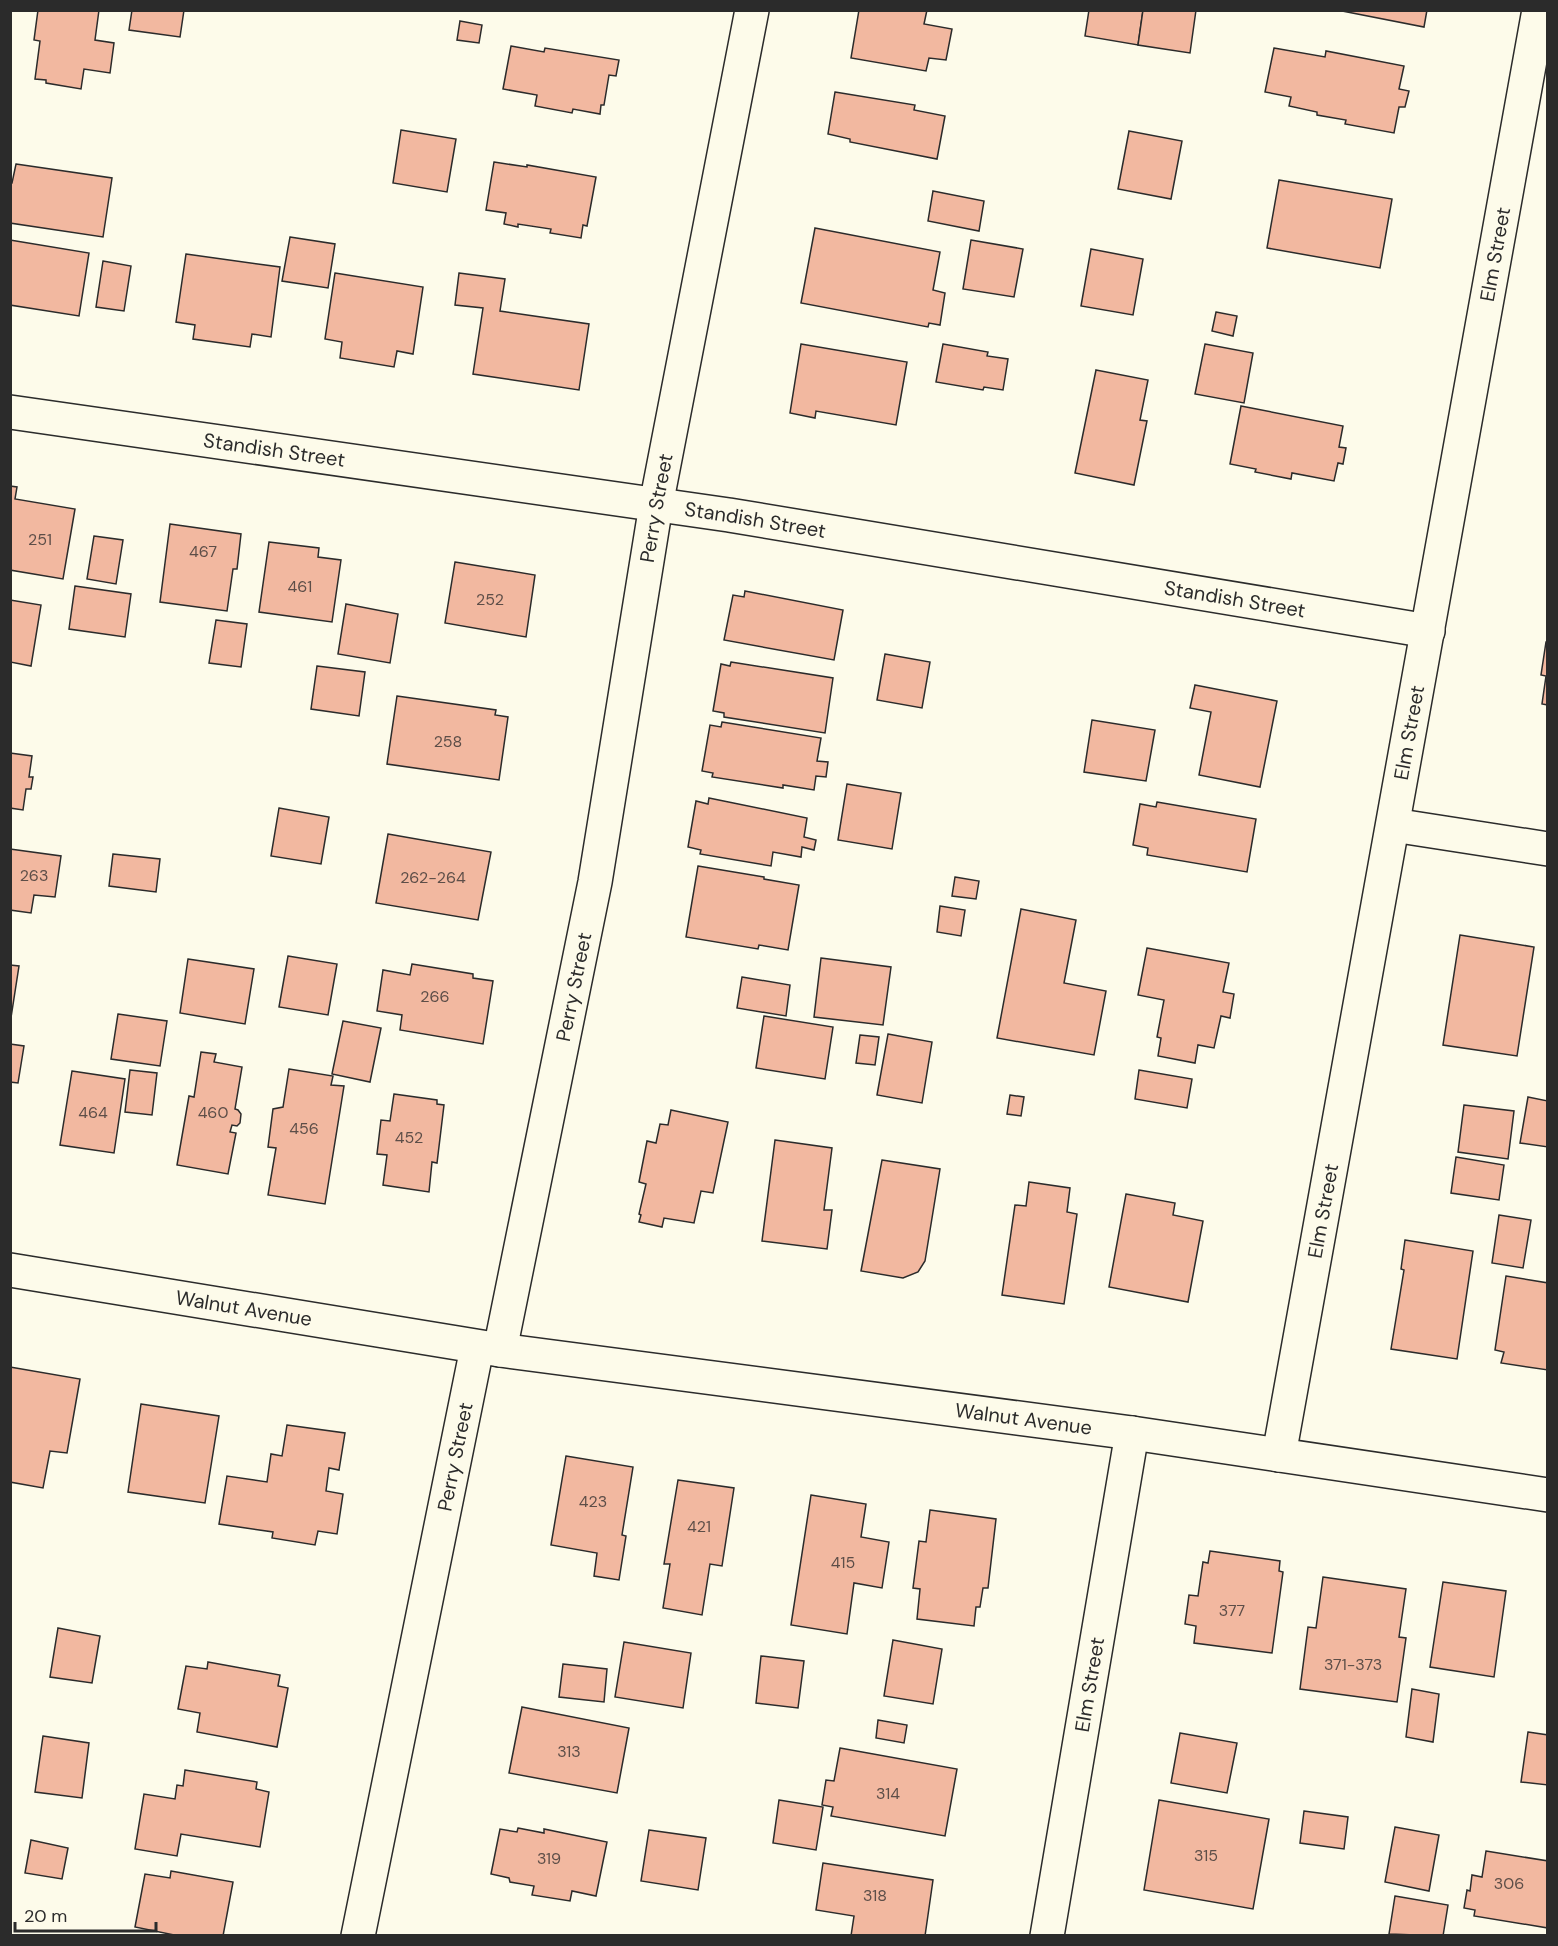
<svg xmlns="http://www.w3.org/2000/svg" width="1558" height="1946" font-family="'DM Sans',sans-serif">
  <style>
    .building { fill: #f2b8a0; stroke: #2b2b2b; stroke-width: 1.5 }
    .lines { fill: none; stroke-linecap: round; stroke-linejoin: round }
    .minor-casing { stroke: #2b2b2b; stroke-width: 36 }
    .minor { stroke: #fdfbea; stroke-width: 33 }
    .labels { text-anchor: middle; stroke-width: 4.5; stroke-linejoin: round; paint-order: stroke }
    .number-label { font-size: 16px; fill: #5d4e48 }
    .street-label { font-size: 20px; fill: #2b2b2b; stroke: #fdfbea }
  </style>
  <rect width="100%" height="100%" fill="#fdfbea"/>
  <!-- building -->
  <g class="building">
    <path d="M38,10H99L95,40L114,43L110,73L84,69L81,89L46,83V80L35,79L40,41L34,40Z"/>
    <path d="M132,10H184L180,37L129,30Z"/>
    <path d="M859,10H927L924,24L952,29L946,60L929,58L926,71L851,58Z"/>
    <path d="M1089,10H1143L1138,45L1085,36Z"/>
    <path d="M1143,10H1196L1190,53L1138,45Z"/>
    <path d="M1337,10H1427L1424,27Z"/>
    <path d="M460,21L482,25L479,43L457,40Z"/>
    <path d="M511,46L544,52L545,48L619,60L616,76L609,75L604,105H601L600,114L573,109L572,113L535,106L537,95L503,89Z"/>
    <path d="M1274,48L1325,57L1326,51L1404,66L1399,89L1409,91L1405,107H1399L1394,133L1345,124L1346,120L1317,115V112L1289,106L1291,97L1265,92Z"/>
    <path d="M835,92L915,105L914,110L945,116L937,159L850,142V139L828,134Z"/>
    <path d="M401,130L456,139L447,192L393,183Z"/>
    <path d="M1129,131L1182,141L1171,199L1118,189Z"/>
    <path d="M494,162L527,167V165L596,177L587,226L583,225L581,238L550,233L551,229L518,224V227L504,224L506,213L486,210Z"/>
    <path d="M16,164L112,178L103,237L10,223V183H12Z"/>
    <path d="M1279,180L1392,199L1380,268L1267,248Z"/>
    <path d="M933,191L984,201L979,231L928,221Z"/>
    <path d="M815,228L940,252L933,290L945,293L940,325L929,323L928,327L801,303Z"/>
    <path d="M290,237L335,244L328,288L282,281Z"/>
    <path d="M10,240L89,253L79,316L10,305Z"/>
    <path d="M971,240L1023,249L1014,297L963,289Z"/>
    <path d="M1091,249L1143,259L1133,315L1081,306Z"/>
    <path d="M186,254L280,267L271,337L252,334L250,347L193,339L195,325L176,322Z"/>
    <path d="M103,261L131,266L124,311L96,307Z"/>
    <path d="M335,273L423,287L413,354L397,351L394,367L340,358L342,342L325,339Z"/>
    <path d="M459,273L505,279L500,311L589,324L579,390L473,374L483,308L455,305Z"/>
    <path d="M1216,312L1237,316L1233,336L1212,331Z"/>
    <path d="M801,344L907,362L896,425L816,411L815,418L790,413Z"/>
    <path d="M943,344L988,352L987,356L1008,359L1003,390L984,387L983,390L936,382Z"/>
    <path d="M1205,344L1253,353L1244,403L1195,394Z"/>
    <path d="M1096,370L1148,380L1140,420L1147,421L1134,485L1075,473Z"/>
    <path d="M1241,406L1343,426L1339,447L1346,448L1343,464L1338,463L1334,481L1292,473L1291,479L1255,472L1256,469L1230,464Z"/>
    <path d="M10,486L17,487L15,499L75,509L63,579L10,570Z"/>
    <path d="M170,524L241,534L237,569H233L227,611L160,602Z"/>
    <path d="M94,536L123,540L116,584L87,579Z"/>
    <path d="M269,542L319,548L318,557L341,560L332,622L259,612Z"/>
    <path d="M455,562L535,575L526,637L445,623Z"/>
    <path d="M75,586L131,594L125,637L69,629Z"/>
    <path d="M745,591L843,610L834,660L724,640L733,595L744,597Z"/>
    <path d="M10,600L41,605L31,666L10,662Z"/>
    <path d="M346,604L398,614L390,663L338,654Z"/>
    <path d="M216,620L247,624L241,667L209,663Z"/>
    <path d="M1546,642H1548V705L1542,704L1546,676L1541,675Z"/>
    <path d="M885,654L930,662L922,708L877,700Z"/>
    <path d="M731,662L833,678L825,733L724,717V713L713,711L721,664L730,666Z"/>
    <path d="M317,666L365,672L359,716L311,709Z"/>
    <path d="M1195,685L1277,701L1260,787L1199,775L1211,712L1190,708Z"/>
    <path d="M397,696L496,710L495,715L508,717L499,780L387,764Z"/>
    <path d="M1092,720L1155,730L1146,781L1084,772Z"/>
    <path d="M722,722L821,738L817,761L828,762L826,777L816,776L814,790L783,785V788L712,777L713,773L702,771L710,725L721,727Z"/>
    <path d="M10,753L32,756L29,777H33L31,789H26L23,810L10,808Z"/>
    <path d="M847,784L901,793L892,849L838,840Z"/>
    <path d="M709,798L807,818L804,837L816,840L814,850L802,847L801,857L773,852L771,866L700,854L701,850L688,847L696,801L708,804Z"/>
    <path d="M1157,802L1256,819L1247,872L1147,855L1148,848L1133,845L1140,804L1156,807Z"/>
    <path d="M279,808L329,817L321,864L271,856Z"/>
    <path d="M388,834L491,852L478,920L376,903Z"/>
    <path d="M10,849L61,856L55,897L34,895L31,913L10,910Z"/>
    <path d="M113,854L160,859L156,892L109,886Z"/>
    <path d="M698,866L764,877V879L799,885L788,950L759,945L758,949L686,937Z"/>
    <path d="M955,877L979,881L976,899L952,896Z"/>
    <path d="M940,906L965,910L961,936L937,932Z"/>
    <path d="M1021,909L1076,920L1064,983L1106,991L1094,1055L997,1038Z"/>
    <path d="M1460,935L1534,947L1517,1056L1443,1045Z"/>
    <path d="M1147,948L1229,963L1223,992L1234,994L1230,1018L1221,1016L1214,1048L1198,1045L1195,1063L1158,1056L1161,1038L1157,1037L1164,1000L1138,995Z"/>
    <path d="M288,956L337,964L328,1015L279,1007Z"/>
    <path d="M821,958L891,967L883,1025L814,1017Z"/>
    <path d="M188,959L254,969L245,1024L180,1013Z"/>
    <path d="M412,964L473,974V978L493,981L483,1044L400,1030L402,1015L377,1011L383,970L410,975Z"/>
    <path d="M10,965L19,966L10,1024Z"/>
    <path d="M742,977L790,985L786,1016L737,1008Z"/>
    <path d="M118,1014L167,1021L160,1066L111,1059Z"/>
    <path d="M764,1016L833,1027L825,1079L756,1068Z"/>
    <path d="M343,1021L381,1028L370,1082L332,1074Z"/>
    <path d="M888,1034L932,1042L922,1103L877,1095Z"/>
    <path d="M860,1035L879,1037L875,1065L856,1063Z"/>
    <path d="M10,1044L24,1046L18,1083L10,1082Z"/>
    <path d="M201,1052L216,1054L214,1062L242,1067L235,1109L238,1110L241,1114L240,1123L237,1126L232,1125L230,1132L236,1133L228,1174L177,1165L189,1096L194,1097Z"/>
    <path d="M289,1069L333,1076L331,1085L344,1086L325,1204L268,1195L276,1148L268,1147L273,1109L283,1107Z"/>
    <path d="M130,1070L157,1073L152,1115L125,1112Z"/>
    <path d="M1139,1070L1192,1079L1187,1108L1135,1099Z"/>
    <path d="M72,1071L125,1079L114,1153L60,1145Z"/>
    <path d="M394,1094L437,1100V1104L444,1105L437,1163L432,1162L429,1192L383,1185L387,1155L377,1154L381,1120L390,1121Z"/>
    <path d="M1010,1095L1024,1097L1021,1116L1007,1114Z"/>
    <path d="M1528,1097L1548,1101V1147L1520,1143Z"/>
    <path d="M1464,1105L1514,1111L1508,1159L1458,1152Z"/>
    <path d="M671,1110L728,1122L713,1193L701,1191L694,1223L664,1218L662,1227L639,1222L641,1215L639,1214L646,1184L639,1182L647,1141L656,1143L660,1124L668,1125Z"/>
    <path d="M775,1140L832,1148L824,1210H832L827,1249L762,1241Z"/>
    <path d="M1456,1157L1504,1165L1499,1200L1451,1193Z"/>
    <path d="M882,1160L940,1169L925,1261L918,1272L903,1278L861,1271Z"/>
    <path d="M1029,1182L1070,1188L1067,1212L1077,1214L1064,1304L1002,1295L1015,1205L1026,1206Z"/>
    <path d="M1126,1194L1175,1203L1173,1215L1203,1221L1188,1302L1109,1287Z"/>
    <path d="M1499,1215L1531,1220L1523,1268L1492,1263Z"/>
    <path d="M1405,1240L1473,1251L1457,1359L1391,1349L1404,1270L1401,1269Z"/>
    <path d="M1506,1276L1548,1283V1370L1501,1363L1504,1352L1495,1350Z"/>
    <path d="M10,1367L80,1379L67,1453L50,1451L43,1488L10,1482Z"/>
    <path d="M141,1404L219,1416L205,1503L128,1492Z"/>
    <path d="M287,1425L345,1433L339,1470L329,1468L326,1491L343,1494L337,1534L318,1531L315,1545L272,1538L273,1532L219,1524L227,1476L267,1482L271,1454L282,1456Z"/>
    <path d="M566,1456L633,1467L622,1535L626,1536L619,1580L594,1576L597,1553L551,1545Z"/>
    <path d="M678,1480L734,1488L722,1566L710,1564L702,1615L663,1608L670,1564H664Z"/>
    <path d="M811,1495L866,1504L861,1537L889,1542L882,1588L854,1583L847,1634L791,1625Z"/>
    <path d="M930,1510L996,1519L988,1588H983L980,1607H976L974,1626L917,1619L920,1589L913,1588L919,1541L926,1542Z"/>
    <path d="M1210,1551L1280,1561L1279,1571L1283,1572L1272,1653L1194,1643L1196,1626L1185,1624L1189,1595L1198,1596L1203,1562L1208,1563Z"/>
    <path d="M1323,1577L1406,1589L1399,1637L1406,1638L1397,1702L1300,1689L1308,1627L1316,1628Z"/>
    <path d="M1443,1582L1506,1591L1494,1677L1430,1667Z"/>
    <path d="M58,1628L100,1636L92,1683L50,1677Z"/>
    <path d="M893,1640L942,1649L933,1704L884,1696Z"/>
    <path d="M624,1642L691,1653L683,1708L615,1697Z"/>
    <path d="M761,1656L804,1661L798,1708L756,1703Z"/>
    <path d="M208,1662L280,1675L278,1686L288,1688L277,1747L197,1732L200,1713L178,1709L186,1666L207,1669Z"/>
    <path d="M563,1664L607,1669L604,1702L559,1697Z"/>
    <path d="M1412,1689L1439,1694L1433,1742L1406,1737Z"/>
    <path d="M522,1707L629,1728L617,1793L509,1773Z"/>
    <path d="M878,1720L907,1725L904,1743L876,1738Z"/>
    <path d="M1528,1732L1548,1735V1785L1521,1782Z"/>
    <path d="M1180,1733L1237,1743L1227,1793L1171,1783Z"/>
    <path d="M43,1736L89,1743L82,1798L35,1792Z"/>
    <path d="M840,1748L957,1769L945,1836L831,1816L833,1807L822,1805L826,1780L834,1781Z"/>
    <path d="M185,1770L257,1782L256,1789L269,1792L260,1847L181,1834L177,1856L135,1849L144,1794L175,1799L177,1785L183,1786Z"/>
    <path d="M779,1800L823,1807L816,1850L773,1843Z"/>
    <path d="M1159,1800L1269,1819L1253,1909L1144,1890Z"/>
    <path d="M1304,1811L1348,1817L1344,1849L1300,1843Z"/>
    <path d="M1395,1827L1439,1835L1429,1891L1385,1882Z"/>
    <path d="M518,1828L544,1833V1829L607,1842L596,1896L572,1891L570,1901L532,1895L534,1886L510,1882L509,1878L491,1874L500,1829L517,1832Z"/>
    <path d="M649,1830L706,1838L698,1890L641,1881Z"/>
    <path d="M31,1840L68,1848L62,1879L25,1873Z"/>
    <path d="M1486,1851L1548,1861V1928L1474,1916L1475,1910L1464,1908L1467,1890L1470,1891L1472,1875L1482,1877Z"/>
    <path d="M823,1863L933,1880L925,1936H851L854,1916L816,1910Z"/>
    <path d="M171,1871L233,1882L223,1936H179L135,1927L145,1874L170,1878Z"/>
    <path d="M1395,1896L1448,1905L1443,1936L1389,1934Z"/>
  </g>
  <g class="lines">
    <defs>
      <g id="minor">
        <path id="s1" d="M10,412L729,515L1428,631"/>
        <path d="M1393,825L1548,849"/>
        <path id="s2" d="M10,1270L500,1350L595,882L656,505L752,10"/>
        <path id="s3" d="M500,1350L1132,1433L1548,1495"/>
        <path id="s4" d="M1279,1455L1539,10"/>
        <path id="s5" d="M358,1936L477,1348"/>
        <path id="s6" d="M1047,1936L1132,1433"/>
      </g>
    </defs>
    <!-- minor casing -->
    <use href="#minor" class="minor-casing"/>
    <!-- minor -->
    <use href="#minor" class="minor"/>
  </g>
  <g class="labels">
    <!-- number labels -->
    <g class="number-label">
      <text x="40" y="545">251</text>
      <text x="203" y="557">467</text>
      <text x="300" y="592">461</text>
      <text x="490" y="605">252</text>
      <text x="448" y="747">258</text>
      <text x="34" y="881">263</text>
      <text x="433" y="883">262-264</text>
      <text x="435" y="1002">266</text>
      <text x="93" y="1118">464</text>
      <text x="213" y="1118">460</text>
      <text x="304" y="1134">456</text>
      <text x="409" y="1143">452</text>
      <text x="593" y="1507">423</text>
      <text x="699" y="1532">421</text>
      <text x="843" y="1568">415</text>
      <text x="1232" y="1616">377</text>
      <text x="1353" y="1670">371-373</text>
      <text x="569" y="1757">313</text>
      <text x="888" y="1799">314</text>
      <text x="1206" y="1861">315</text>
      <text x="549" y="1864">319</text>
      <text x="1509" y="1889">306</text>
      <text x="875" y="1901">318</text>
    </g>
    <!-- street labels -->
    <g class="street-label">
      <text dy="7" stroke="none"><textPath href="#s4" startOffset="1220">Elm Street</textPath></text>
      <text dy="7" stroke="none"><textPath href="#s1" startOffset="267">Standish Street</textPath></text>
      <text dy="7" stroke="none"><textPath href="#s2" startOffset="1353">Perry Street</textPath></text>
      <text dy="7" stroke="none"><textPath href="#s1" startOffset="753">Standish Street</textPath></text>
      <text dy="7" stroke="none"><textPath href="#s1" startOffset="1239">Standish Street</textPath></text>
      <text dy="7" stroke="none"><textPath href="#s4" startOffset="734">Elm Street</textPath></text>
      <text dy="7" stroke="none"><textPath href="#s2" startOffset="867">Perry Street</textPath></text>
      <text dy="7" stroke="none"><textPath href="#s4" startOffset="248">Elm Street</textPath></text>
      <text dy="7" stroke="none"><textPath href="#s2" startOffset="237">Walnut Avenue</textPath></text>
      <text dy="7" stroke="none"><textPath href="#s3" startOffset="528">Walnut Avenue</textPath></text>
      <text dy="7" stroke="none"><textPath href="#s5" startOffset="489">Perry Street</textPath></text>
      <text dy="7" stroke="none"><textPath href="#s6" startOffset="255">Elm Street</textPath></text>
    </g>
  </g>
  <!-- border -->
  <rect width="1558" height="1946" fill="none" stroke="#2b2b2b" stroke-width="24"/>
  <!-- scale -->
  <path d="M15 1922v9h141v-9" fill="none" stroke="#2b2b2b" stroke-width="3"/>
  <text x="24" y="1922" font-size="18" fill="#2b2b2b" stroke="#fdfbea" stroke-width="4.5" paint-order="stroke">20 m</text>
</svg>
